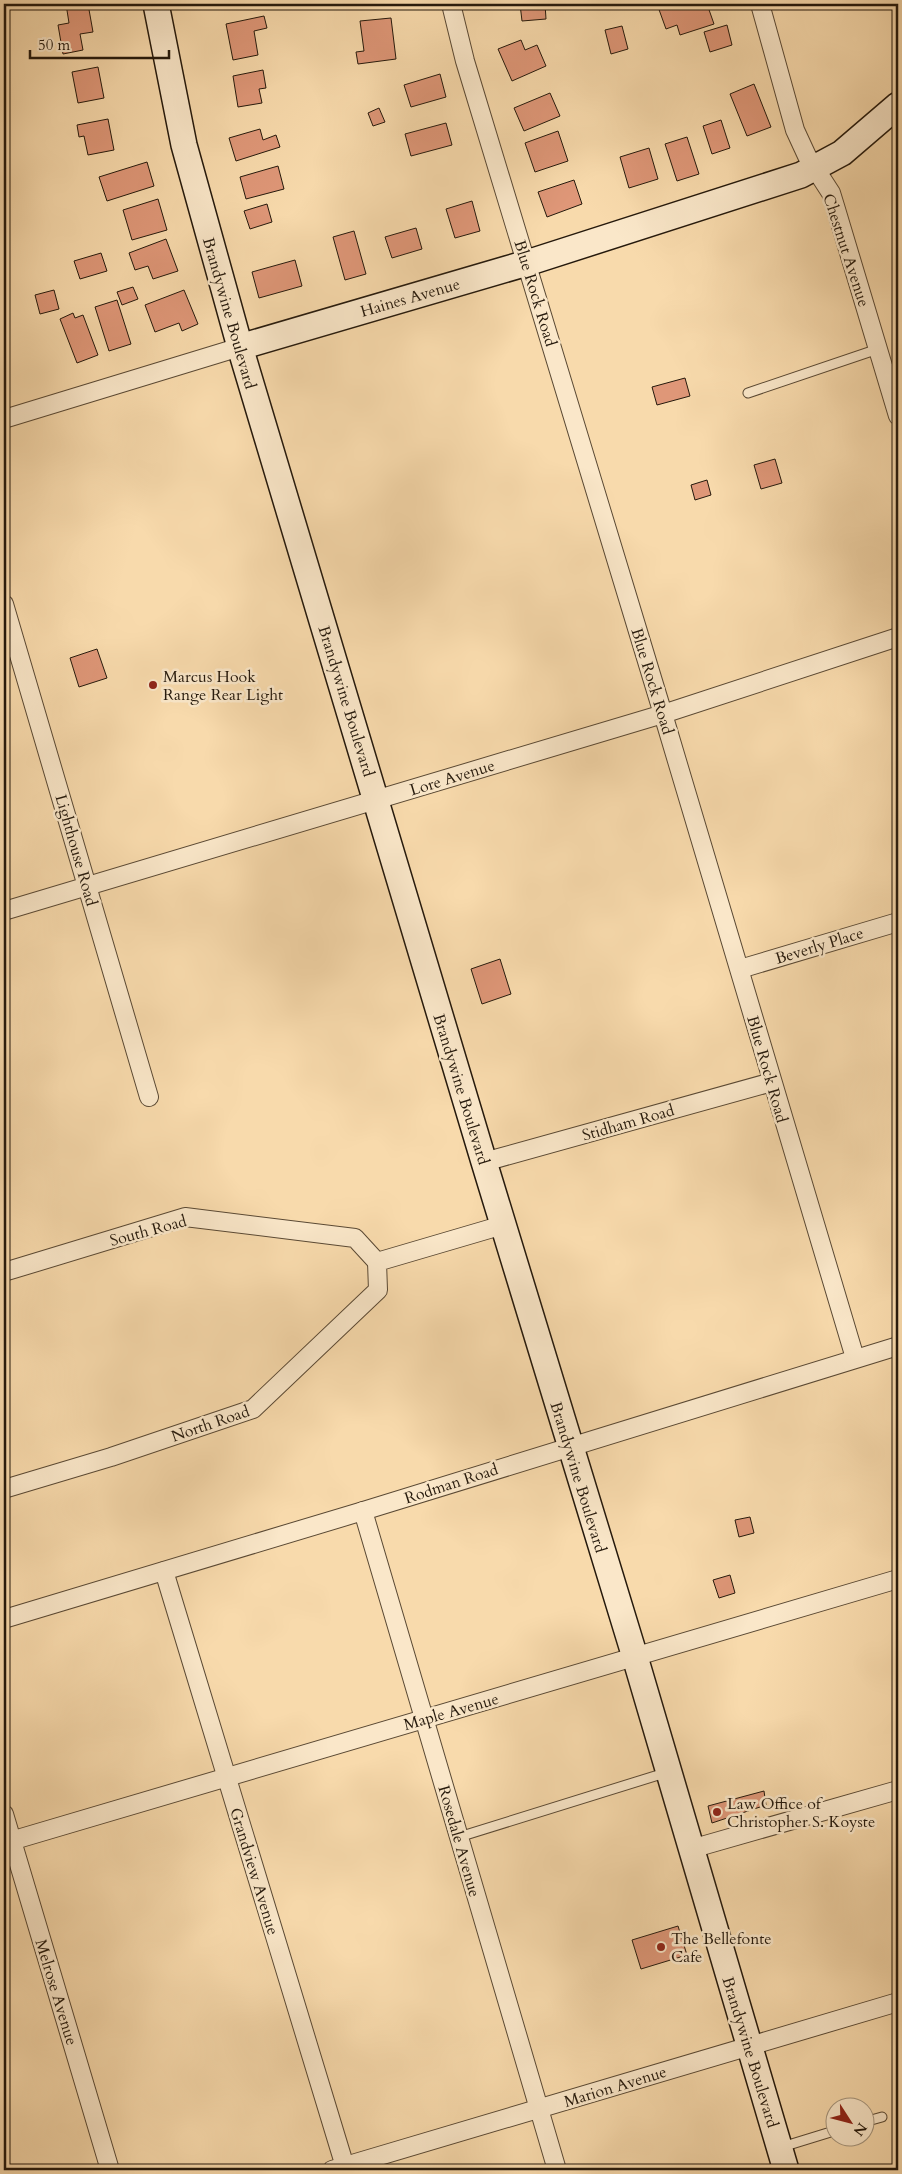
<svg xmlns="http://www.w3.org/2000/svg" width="902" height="2174" font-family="Cardo,serif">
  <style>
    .building { fill: #df9778; stroke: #25190c }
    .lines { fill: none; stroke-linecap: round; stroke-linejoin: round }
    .lane-casing { stroke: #5a4934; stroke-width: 11 }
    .street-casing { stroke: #5a4934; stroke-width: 20 }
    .secondary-casing { stroke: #25190c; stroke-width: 28 }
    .lane { stroke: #fae7c9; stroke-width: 9 }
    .street { stroke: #fae7c9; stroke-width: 18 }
    .secondary { stroke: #fae7c9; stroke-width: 25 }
    .poi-dot { fill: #8f2418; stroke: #fae7c9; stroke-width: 2 }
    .labels { text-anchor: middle; stroke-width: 5; stroke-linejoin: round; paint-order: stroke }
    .street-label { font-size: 16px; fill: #25190c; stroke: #fae7c9 }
    .poi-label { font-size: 16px; fill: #25190c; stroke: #fae7c9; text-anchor: start }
  </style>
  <rect width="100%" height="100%" fill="#f8daac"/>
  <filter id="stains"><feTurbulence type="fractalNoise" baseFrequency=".004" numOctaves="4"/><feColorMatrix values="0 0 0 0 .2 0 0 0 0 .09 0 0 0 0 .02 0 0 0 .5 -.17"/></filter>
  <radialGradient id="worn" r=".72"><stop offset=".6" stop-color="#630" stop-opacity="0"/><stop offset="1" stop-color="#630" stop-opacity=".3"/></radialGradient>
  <!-- building -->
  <g class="building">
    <path d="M66,4H88L93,32L80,34L83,50L63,54L58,25L69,23Z"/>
    <path d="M520,4H545L546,19L522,21Z"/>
    <path d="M657,4H674L675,8L689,4H707L714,24L680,35L677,25L666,29Z"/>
    <path d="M264,16L267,28L254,31L258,55L233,60L226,24Z"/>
    <path d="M391,18L396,59L358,64L356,52L364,51L360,21Z"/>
    <path d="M727,25L732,45L710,52L704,32Z"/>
    <path d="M622,26L628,49L611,54L605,30Z"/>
    <path d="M521,40L525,50L537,45L546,66L512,81L498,49Z"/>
    <path d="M98,67L104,98L78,103L72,72Z"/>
    <path d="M263,70L266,88L259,89L262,103L238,107L233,76Z"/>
    <path d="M440,74L446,97L411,107L404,85Z"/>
    <path d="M754,84L771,127L747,136L730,94Z"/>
    <path d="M550,93L560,116L524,131L514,108Z"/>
    <path d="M379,108L385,122L373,126L368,113Z"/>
    <path d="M108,119L114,150L88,155L84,136L79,137L77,125Z"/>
    <path d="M721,120L730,148L712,154L703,126Z"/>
    <path d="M446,123L452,145L411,156L405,134Z"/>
    <path d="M260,129L263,140L276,135L280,147L236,161L229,138Z"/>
    <path d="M558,131L568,161L535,172L525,143Z"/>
    <path d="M687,137L699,174L677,181L665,144Z"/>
    <path d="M649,148L658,179L629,188L620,157Z"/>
    <path d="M147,162L154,186L107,201L99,177Z"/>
    <path d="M278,166L284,189L246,199L240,177Z"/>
    <path d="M574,180L582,204L547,217L538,192Z"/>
    <path d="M158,199L167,230L132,240L123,210Z"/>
    <path d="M472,201L480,231L455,238L446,209Z"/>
    <path d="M267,204L272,222L250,229L244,211Z"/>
    <path d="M416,228L422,249L392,258L385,237Z"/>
    <path d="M354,231L366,274L345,280L333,237Z"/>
    <path d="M166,239L178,271L153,279L148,266L135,270L129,253Z"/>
    <path d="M101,253L107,271L80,279L74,261Z"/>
    <path d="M295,260L302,286L259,298L252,272Z"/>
    <path d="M133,287L138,299L122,305L117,292Z"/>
    <path d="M54,290L59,309L40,314L35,295Z"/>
    <path d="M184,290L198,324L182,331L179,323L155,332L145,305Z"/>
    <path d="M117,300L131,344L109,351L95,307Z"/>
    <path d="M73,313L75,318L83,315L98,355L77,363L60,319Z"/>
    <path d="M685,378L690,396L657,405L652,387Z"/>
    <path d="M775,459L782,483L761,489L754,465Z"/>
    <path d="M707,480L711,495L695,500L691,485Z"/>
    <path d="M97,649L107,678L79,687L70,658Z"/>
    <path d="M500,959L511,994L482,1004L471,969Z"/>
    <path d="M750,1517L754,1533L739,1537L735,1520Z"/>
    <path d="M730,1575L735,1593L719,1598L713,1580Z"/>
    <path d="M764,1791L766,1805L712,1823L708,1806Z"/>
    <path d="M678,1926L687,1955L641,1969L632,1940Z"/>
  </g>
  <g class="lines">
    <defs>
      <g id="lane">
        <path d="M748,393L878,349"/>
        <path d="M459,1837L668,1772"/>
        <path d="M864,2122L882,2117"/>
        <path d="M782,2147L834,2131"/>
      </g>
      <g id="street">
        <path d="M451,4L465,61L663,714L855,1358"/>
        <path d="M760,4L795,130L807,156L831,193L835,206L898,416"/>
        <path d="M4,419L240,347"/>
        <path d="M4,604L149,1097"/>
        <path d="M4,911L663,714L898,637"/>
        <path d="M740,969L898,922"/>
        <path d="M484,1162L772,1082"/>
        <path d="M4,1272L185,1217L355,1238L377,1262"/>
        <path d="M4,1489L111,1457L253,1409L378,1290L377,1262L503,1225"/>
        <path d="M363,1511L557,2170"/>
        <path d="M164,1571L346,2170"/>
        <path d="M4,1619L363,1511L898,1346"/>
        <path d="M4,1814L110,2170"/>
        <path d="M4,1843L898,1579"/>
        <path d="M691,1849L898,1790"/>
        <path d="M332,2170L898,2002"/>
      </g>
      <g id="secondary">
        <path d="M156,4L184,145L240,347L484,1162L635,1657L786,2170"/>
        <path d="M240,347L527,263L801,175L842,153L898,105"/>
      </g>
    </defs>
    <!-- lane casing -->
    <use href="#lane" class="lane-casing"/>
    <!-- street casing -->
    <use href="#street" class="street-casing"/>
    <!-- secondary casing -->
    <use href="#secondary" class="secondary-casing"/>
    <!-- lane -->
    <use href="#lane" class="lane"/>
    <!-- street -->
    <use href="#street" class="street"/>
    <!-- secondary -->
    <use href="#secondary" class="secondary"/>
  </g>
  <!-- markers -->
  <g class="poi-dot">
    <circle cx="153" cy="685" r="5"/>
    <circle cx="717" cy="1812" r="5"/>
    <circle cx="661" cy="1947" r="5"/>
  </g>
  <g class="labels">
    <!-- street labels -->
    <g class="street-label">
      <text transform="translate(847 250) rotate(72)" y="6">Chestnut Avenue</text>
      <text transform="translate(536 293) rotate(73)" y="6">Blue Rock Road</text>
      <text transform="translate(410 297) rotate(-16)" y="6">Haines Avenue</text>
      <text transform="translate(230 313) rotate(74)" y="6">Brandywine Boulevard</text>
      <text transform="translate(653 681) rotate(73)" y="6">Blue Rock Road</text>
      <text transform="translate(347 701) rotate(73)" y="6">Brandywine Boulevard</text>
      <text transform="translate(452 777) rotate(-17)" y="6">Lore Avenue</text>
      <text transform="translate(77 850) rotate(74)" y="6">Lighthouse Road</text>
      <text transform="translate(819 945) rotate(-17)" y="6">Beverly Place</text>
      <text transform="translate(768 1069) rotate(74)" y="6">Blue Rock Road</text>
      <text transform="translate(462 1089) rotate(73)" y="6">Brandywine Boulevard</text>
      <text transform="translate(628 1122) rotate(-16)" y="6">Stidham Road</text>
      <text transform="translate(148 1230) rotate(-15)" y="6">South Road</text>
      <text transform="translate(210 1423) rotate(-19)" y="6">North Road</text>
      <text transform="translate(579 1477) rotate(73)" y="6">Brandywine Boulevard</text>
      <text transform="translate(451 1483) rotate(-18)" y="6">Rodman Road</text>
      <text transform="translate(451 1711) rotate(-16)" y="6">Maple Avenue</text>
      <text transform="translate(460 1841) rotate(74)" y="6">Rosedale Avenue</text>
      <text transform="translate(255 1871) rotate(73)" y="6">Grandview Avenue</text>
      <text transform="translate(57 1992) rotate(73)" y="6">Melrose Avenue</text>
      <text transform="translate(751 2052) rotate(73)" y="6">Brandywine Boulevard</text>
      <text transform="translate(615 2086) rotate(-17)" y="6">Marion Avenue</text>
    </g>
    <!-- poi labels -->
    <g class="poi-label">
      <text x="163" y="682">Marcus Hook<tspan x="163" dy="18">Range Rear Light</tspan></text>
      <text x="727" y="1809">Law Office of<tspan x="727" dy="18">Christopher S. Koyste</tspan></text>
      <text x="671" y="1944">The Bellefonte<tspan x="671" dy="18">Cafe</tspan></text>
    </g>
  </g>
  <!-- margin -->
  <rect width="902" height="2174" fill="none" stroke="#f8daac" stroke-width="20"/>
  <rect x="5" y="5" width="892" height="2164" fill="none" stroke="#25190c" stroke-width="2.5"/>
  <rect x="10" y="10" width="882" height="2154" fill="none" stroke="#25190c"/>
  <!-- north arrow -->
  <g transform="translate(850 2122) rotate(126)"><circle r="24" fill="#fae7c9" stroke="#a5957d"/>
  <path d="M0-4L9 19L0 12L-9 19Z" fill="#8f2418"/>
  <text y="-8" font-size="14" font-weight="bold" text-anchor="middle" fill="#25190c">N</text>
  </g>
  <!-- scale -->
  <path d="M30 50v8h139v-8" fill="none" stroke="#25190c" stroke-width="2.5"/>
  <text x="38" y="50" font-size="15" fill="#25190c" stroke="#fae7c9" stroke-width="4" paint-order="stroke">50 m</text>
  <rect width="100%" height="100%" filter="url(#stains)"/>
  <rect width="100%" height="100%" fill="url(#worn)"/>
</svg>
